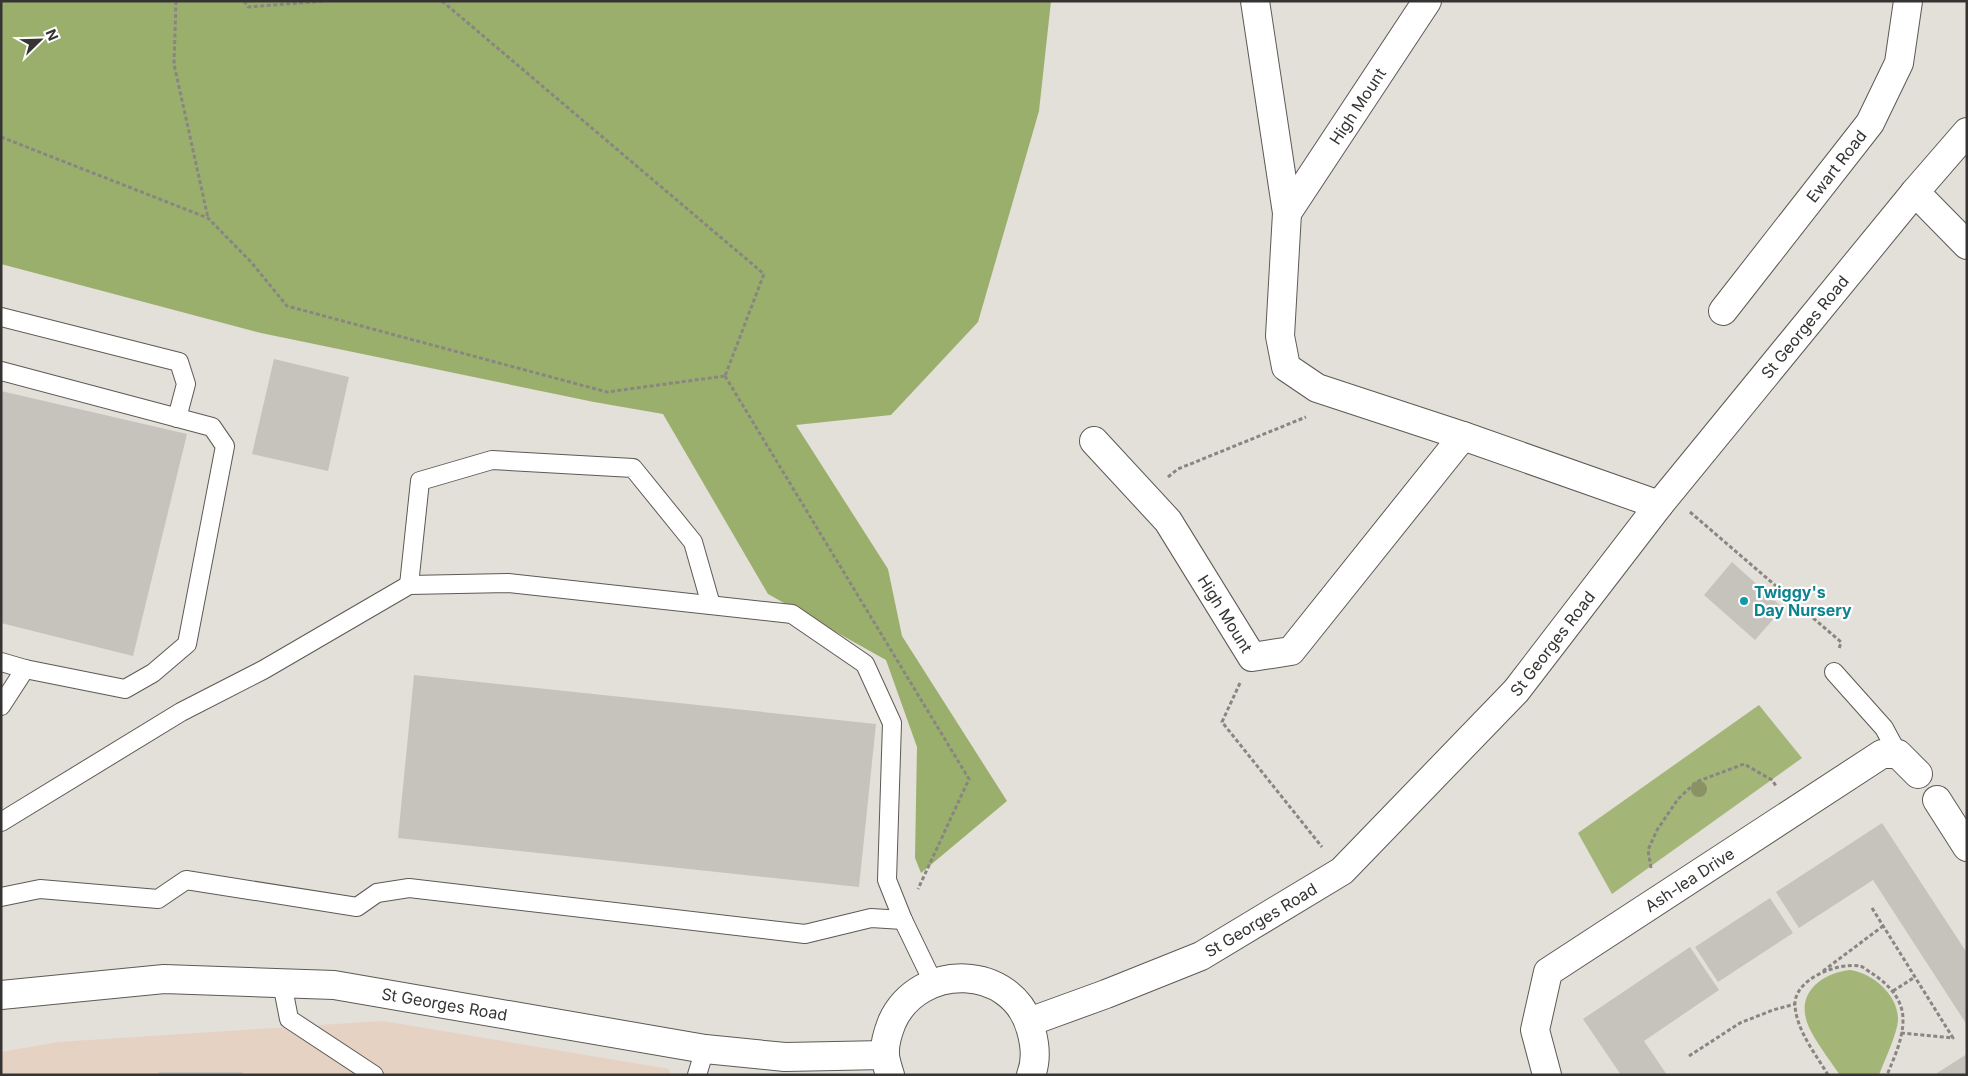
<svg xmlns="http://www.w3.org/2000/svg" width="1968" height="1076" font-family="Inter,sans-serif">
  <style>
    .commercial { fill: #e5d2c3 }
    .green { fill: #a3b678 }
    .forest { fill: #9baf6d }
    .building { fill: #c6c3bc }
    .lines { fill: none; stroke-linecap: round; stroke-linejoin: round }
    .service-casing { stroke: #5d5a55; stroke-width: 20 }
    .minor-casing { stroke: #5d5a55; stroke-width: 30 }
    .tertiary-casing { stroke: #5d5a55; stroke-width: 30 }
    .path { stroke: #898682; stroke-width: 3; stroke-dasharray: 4 2.5; stroke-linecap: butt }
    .service { stroke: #fff; stroke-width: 18 }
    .minor { stroke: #fff; stroke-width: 28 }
    .tertiary { stroke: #fff; stroke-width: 28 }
    .tree { fill: #8a9164 }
    .culture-dot { fill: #0f9aa8; stroke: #fff; stroke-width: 2 }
    .labels { text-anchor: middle; stroke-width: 4.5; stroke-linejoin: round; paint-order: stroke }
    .street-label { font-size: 16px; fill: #363432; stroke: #fff }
    .culture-label { font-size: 16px; font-weight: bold; fill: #0d838f; stroke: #fff; text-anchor: start }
  </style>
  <rect width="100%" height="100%" fill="#e3dfd9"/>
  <!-- commercial -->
  <path class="commercial" d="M383,1021L669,1069L670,1075H1V1052L59,1042Z"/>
  <!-- green -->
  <g class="green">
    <path d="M1759,705L1802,758L1612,894L1578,833Z"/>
    <path d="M1850,970C1873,973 1898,995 1898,1019C1898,1032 1884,1062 1879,1075H1840C1831,1062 1813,1038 1808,1025C1795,993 1822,973 1850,970Z"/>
  </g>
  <!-- forest -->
  <path class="forest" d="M1,1H1051L1039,111L978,322L891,415L796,425L888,569L902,636L1007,801L921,873L915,858L917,747L886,660L768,594L663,414L594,402L261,333L1,264Z"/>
  <!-- building -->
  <g class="building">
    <path d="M274,359L349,377L328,471L252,454Z"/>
    <path d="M1,391L187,434L133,656L1,623Z"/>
    <path d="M1732,562L1783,608L1755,640L1704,595Z"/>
    <path d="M414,675L876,724L859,887L398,838Z"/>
    <path d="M1882,823L1967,953V1025L1873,880L1799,928L1776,892Z"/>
    <path d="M1770,898L1793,933L1718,982L1695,947Z"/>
    <path d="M1690,947L1719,990L1644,1041L1667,1075H1621L1583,1019Z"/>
    <path d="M1967,1054V1075H1934Z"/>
    <path d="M159,1072H241L246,1075H157Z"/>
  </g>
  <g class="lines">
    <defs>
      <g id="service">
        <path d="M1,317L179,362L186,384L177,418"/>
        <path d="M1,371L212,427L225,446L187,644L153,673L125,689L25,669L1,706"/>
        <path d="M409,585L420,481L492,460L633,468L693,542L711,605"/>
        <path d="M1,662L25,669"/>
        <path d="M1834,672L1884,728L1898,754"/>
        <path d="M1,822L181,712L263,670L409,585L508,583L792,614L865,664L892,723L887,880L903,920L933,982"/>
        <path d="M1,897L40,889L158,899L186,880L357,907L377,893L409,888L805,934L871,918L903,920"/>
        <path d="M282,983L289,1019L374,1075"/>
        <path d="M697,1075L705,1049"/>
      </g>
      <g id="minor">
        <path d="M1255,1L1287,213L1280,336L1286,367L1317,388L1463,436"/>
        <path d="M1915,192L1967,245"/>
        <path id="s1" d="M1287,213L1427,1"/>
        <path id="s2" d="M1723,311L1870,123L1899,63L1908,1"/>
        <path id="s3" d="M1094,441L1168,521L1252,657L1291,651L1463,436L1659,505"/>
        <path d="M1937,800L1967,847"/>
        <path id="s4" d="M1547,1075L1535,1030L1548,972L1882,754H1898L1918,774"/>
      </g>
      <g id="tertiary">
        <path id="s5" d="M1,995L164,979L334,985L705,1049L785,1057L885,1055"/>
        <path id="s6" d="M1029,1022L1106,994L1201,956L1342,871L1516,691L1659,505L1915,192L1967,132"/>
        <path d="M890,1075C888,1069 886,1062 885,1056C884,1045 888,1032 892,1022C919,962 1013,963 1031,1030C1035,1044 1037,1060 1031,1075"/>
      </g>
    </defs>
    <!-- service casing -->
    <use href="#service" class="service-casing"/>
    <!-- minor casing -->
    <use href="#minor" class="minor-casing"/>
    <!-- tertiary casing -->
    <use href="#tertiary" class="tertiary-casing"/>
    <!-- path -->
    <g class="path">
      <path d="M176,1L174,64L208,218"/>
      <path d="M244,1L248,7L325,1"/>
      <path d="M442,1L764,274L725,376"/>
      <path d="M1,137L208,218L251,262L287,306L607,392L725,376"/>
      <path d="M725,376L969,779L918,889"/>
      <path d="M1168,477L1178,469L1306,417"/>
      <path d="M1690,512L1841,642L1839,649"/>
      <path d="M1240,683L1222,722L1322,847"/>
      <path d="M1651,868L1648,850L1657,830L1678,799L1696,782L1744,764L1772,780L1776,786"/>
      <path d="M1872,908L1953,1038L1901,1033"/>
      <path d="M1823,971L1883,926"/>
      <path d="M1893,991L1915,977"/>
      <path d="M1689,1056L1740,1023L1773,1010L1795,1004"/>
      <path d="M1828,1075C1815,1053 1797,1031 1795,1006C1793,979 1838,962 1860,966C1864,967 1869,972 1873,974C1889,985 1903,999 1903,1020C1903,1039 1894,1058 1887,1075"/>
    </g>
    <!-- service -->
    <use href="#service" class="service"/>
    <!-- minor -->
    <use href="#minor" class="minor"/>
    <!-- tertiary -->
    <use href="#tertiary" class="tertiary"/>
  </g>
  <!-- trees -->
  <circle class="tree" cx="1699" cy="789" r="8"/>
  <!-- markers -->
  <circle class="culture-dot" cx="1744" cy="601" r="5"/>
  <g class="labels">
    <!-- street labels -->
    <g class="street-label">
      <text dy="6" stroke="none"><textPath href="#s1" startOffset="128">High Mount</textPath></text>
      <text dy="6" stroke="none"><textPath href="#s2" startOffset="184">Ewart Road</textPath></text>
      <text dy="6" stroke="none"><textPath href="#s6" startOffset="1064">St Georges Road</textPath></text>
      <text dy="6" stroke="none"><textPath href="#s3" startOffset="218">High Mount</textPath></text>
      <text dy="6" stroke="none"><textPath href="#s6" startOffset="659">St Georges Road</textPath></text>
      <text dy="6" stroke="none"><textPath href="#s4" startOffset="275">Ash-lea Drive</textPath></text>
      <text dy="6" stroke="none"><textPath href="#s6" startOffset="254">St Georges Road</textPath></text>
      <text dy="6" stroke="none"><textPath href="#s5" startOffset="446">St Georges Road</textPath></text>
    </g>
    <!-- culture labels -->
    <g class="culture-label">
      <text x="1754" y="598">Twiggy's<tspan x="1754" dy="18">Day Nursery</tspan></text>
    </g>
  </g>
  <!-- border -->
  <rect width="1968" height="1076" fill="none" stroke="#363432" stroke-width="5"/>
  <!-- north arrow -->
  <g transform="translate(40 40) rotate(67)" stroke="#ffffff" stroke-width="4" paint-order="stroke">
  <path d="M0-4L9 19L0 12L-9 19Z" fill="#363432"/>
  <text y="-8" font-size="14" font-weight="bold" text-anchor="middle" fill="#363432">N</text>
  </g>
</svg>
